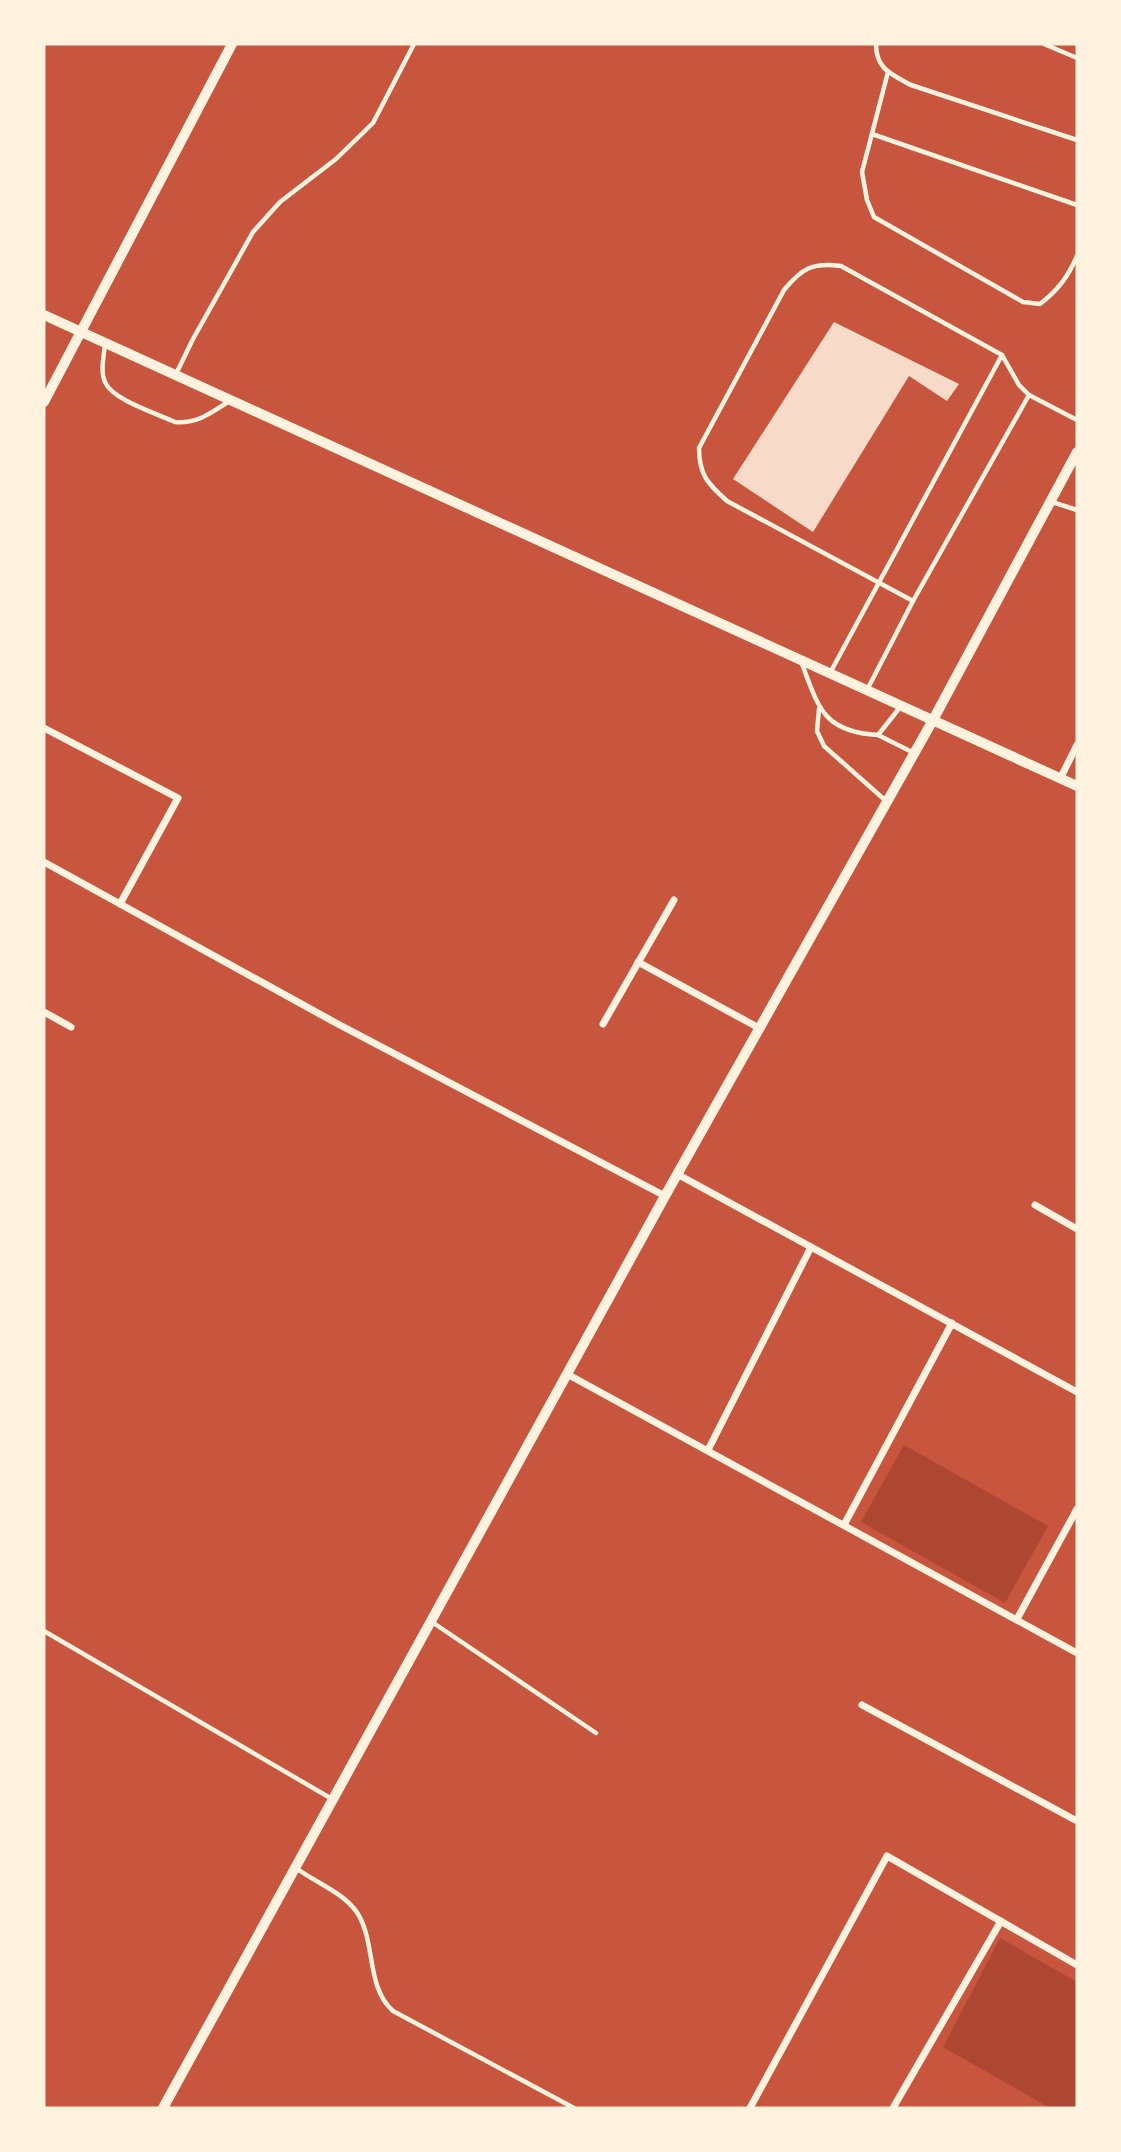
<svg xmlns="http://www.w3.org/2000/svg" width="1121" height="2152" font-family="Literata,serif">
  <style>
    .green { fill: #ae4732 }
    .building { fill: #f7dbc8 }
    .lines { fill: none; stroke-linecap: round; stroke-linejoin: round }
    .service { stroke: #fff3e0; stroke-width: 4.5 }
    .minor { stroke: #fff3e0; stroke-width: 7 }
    .tertiary { stroke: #fff3e0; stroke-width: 10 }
  </style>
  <rect width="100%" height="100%" fill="#c8553d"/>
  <!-- green -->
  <g class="green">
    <path d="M904,1445L1048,1526L1005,1603L861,1522Z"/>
    <path d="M1000,1938L1077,1982V2108H1050L943,2047Z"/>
  </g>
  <!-- building -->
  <path class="building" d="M834,322L959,384L947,401L909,376L813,532L733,479Z"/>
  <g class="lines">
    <!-- service -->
    <g class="service">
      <path d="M876,44C876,69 891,74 911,85L1077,140"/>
      <path d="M1044,44L1077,58"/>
      <path d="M888,72L862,172L867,200L874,217L1023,302L1040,304C1058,290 1068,277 1077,256"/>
      <path d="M872,134L1077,205"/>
      <path d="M105,344C104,356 100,371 105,382C112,400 158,414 175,422C197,424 211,413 228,402"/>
      <path d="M176,374L193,339L253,232L280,202L336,159L373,123L414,44"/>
      <path d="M1052,502L1077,510"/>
      <path d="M913,601L727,501C708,484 699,475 699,448L784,290C802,268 813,262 841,266L1002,355L1019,385L1029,395L1077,420"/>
      <path d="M802,664C819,709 824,732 878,735L901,706"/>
      <path d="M830,673L1002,355"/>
      <path d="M867,690L913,601L1029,395"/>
      <path d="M819,709L817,731L824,746L886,801"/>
      <path d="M878,735L914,753"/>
      <path d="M432,1622L596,1733"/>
      <path d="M44,1631L332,1799"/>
      <path d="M296,1868C316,1883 345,1893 358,1914C376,1944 366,1987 393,2011L574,2108"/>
    </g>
    <!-- minor -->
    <g class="minor">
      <path d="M44,728L178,798L120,904"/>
      <path d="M1060,779L1077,745"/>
      <path d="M44,862L336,1023L665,1196"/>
      <path d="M638,962L759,1028"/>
      <path d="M44,1012L71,1027"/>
      <path d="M603,1024L674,900"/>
      <path d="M677,1174L1077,1392"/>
      <path d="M1035,1205L1077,1229"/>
      <path d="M567,1374L1077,1653"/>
      <path d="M708,1450L811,1247"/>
      <path d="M844,1525L952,1323"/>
      <path d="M1017,1619L1077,1509"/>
      <path d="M862,1705L1077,1821"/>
      <path d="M750,2108L887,1856L1077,1965"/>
      <path d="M893,2108L1001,1921"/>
    </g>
    <!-- tertiary -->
    <g class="tertiary">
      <path d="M44,315L1077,786"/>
      <path d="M44,402L232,44"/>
      <path d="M163,2108L665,1196L933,720L1077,452"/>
    </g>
  </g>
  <!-- border -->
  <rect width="1121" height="2152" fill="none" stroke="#fff3e0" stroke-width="91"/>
</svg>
